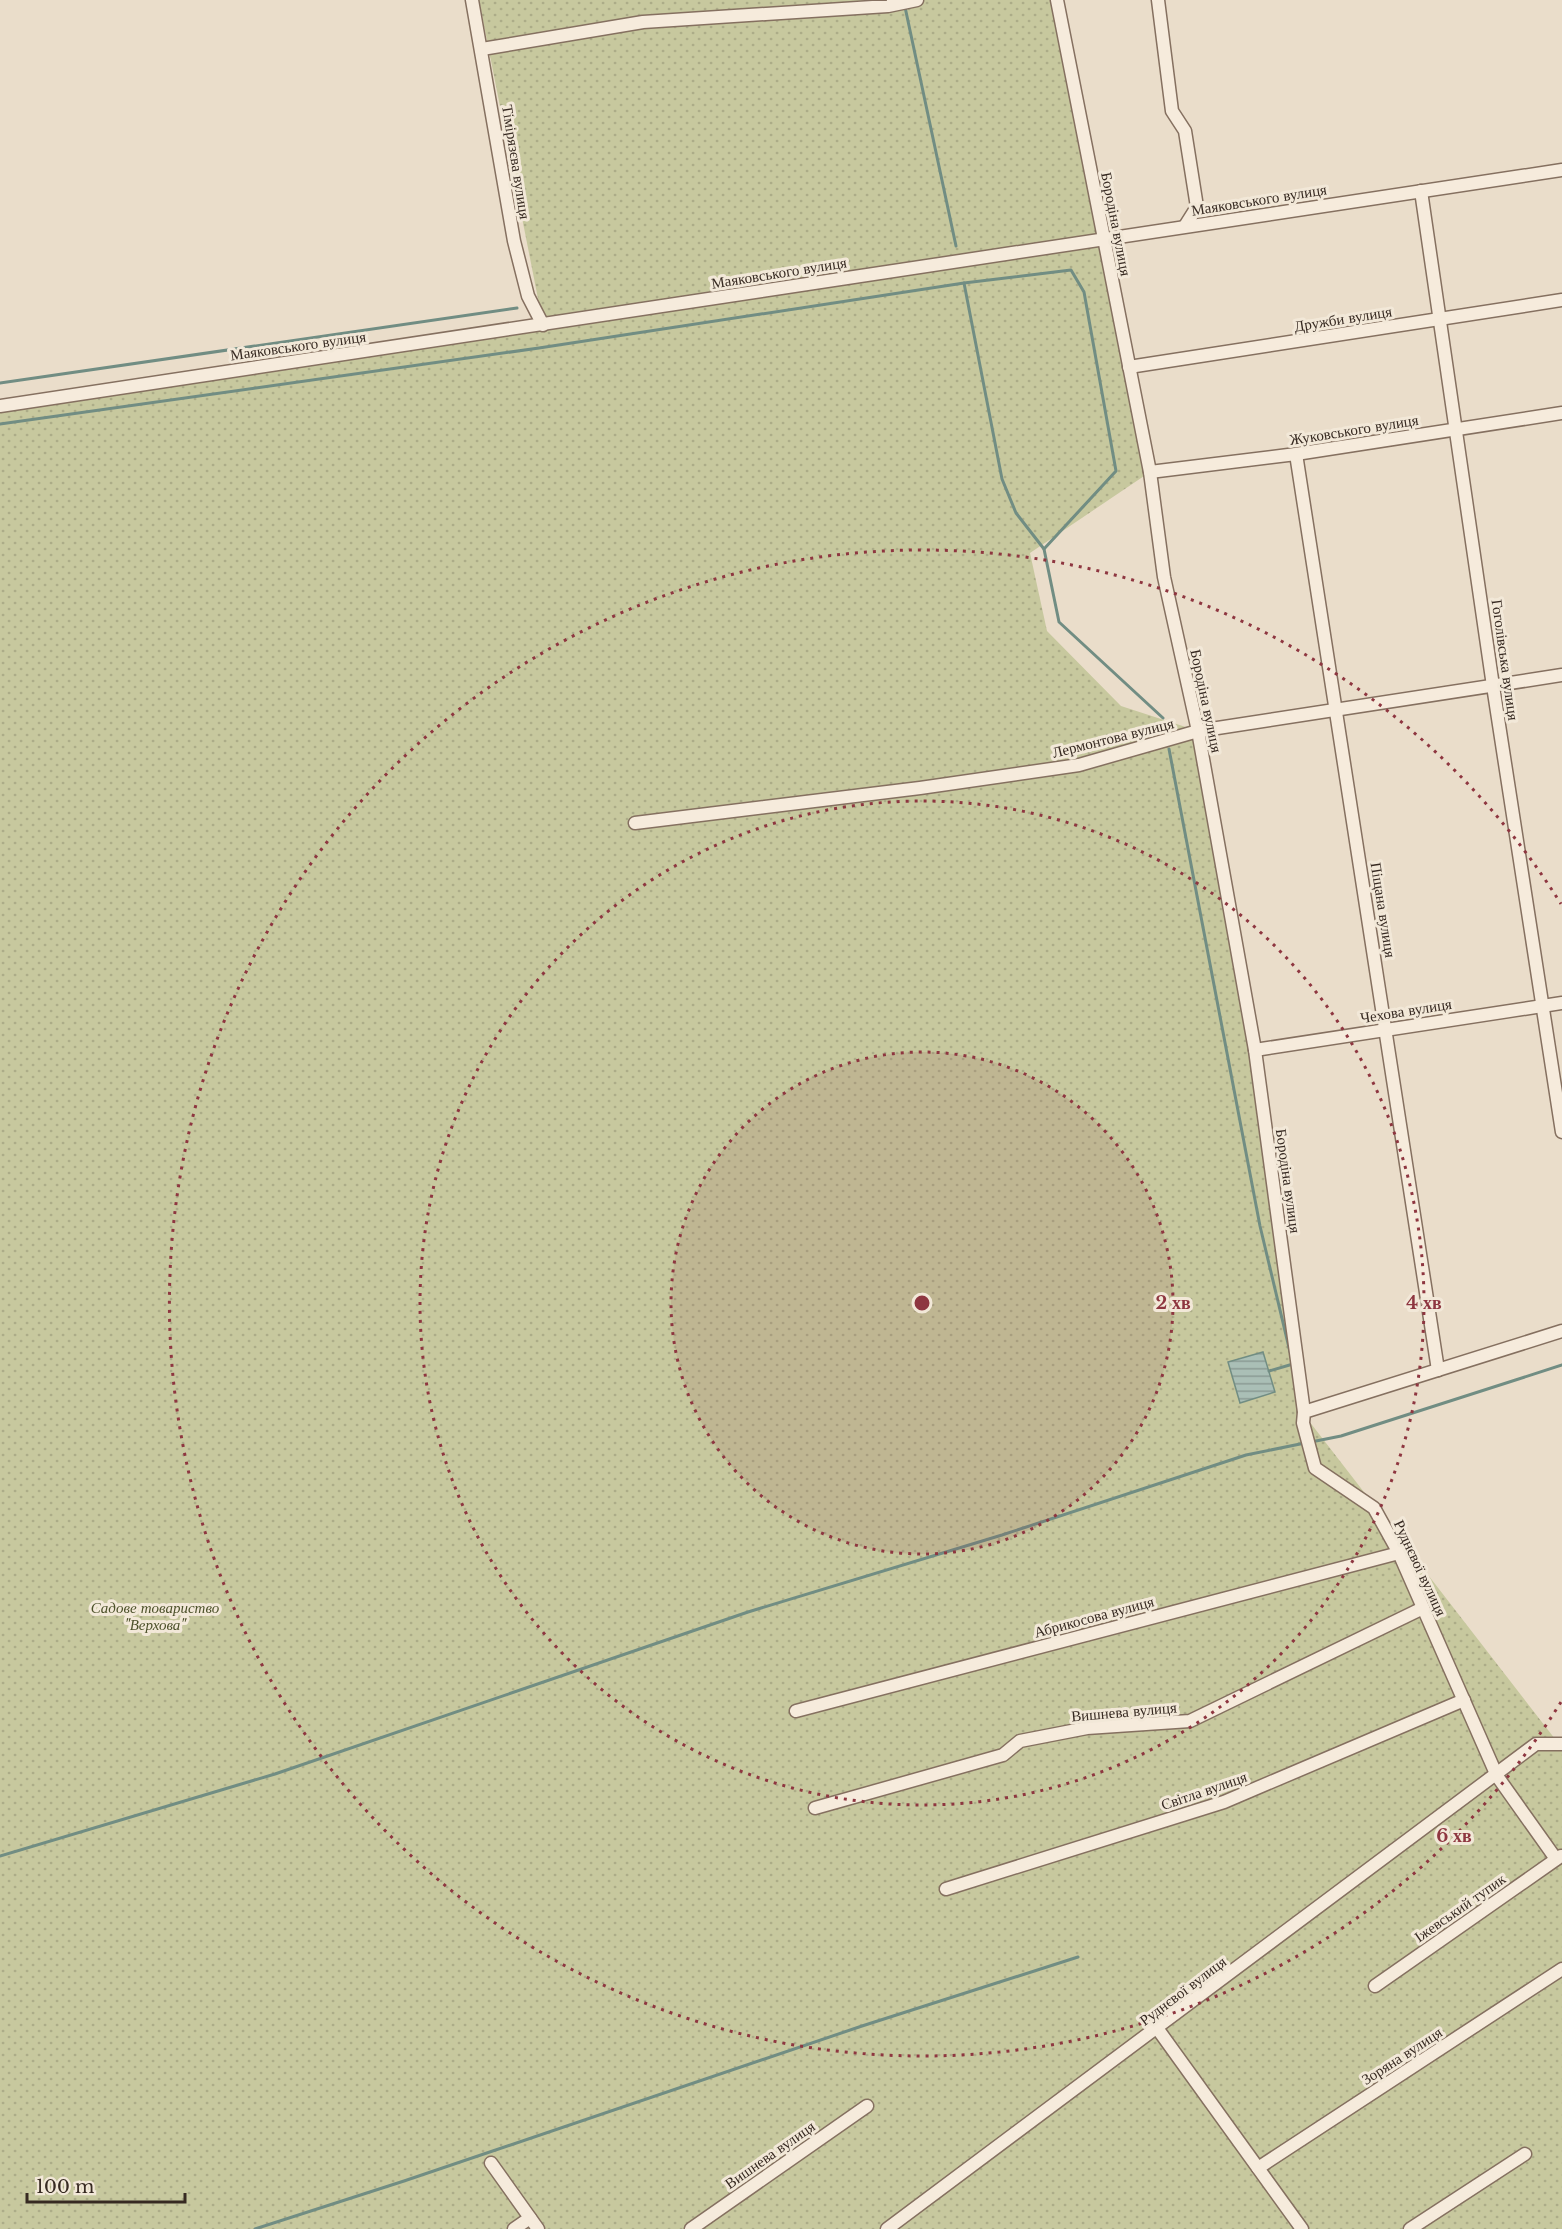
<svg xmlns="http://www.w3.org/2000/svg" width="1562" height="2229" font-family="'Libre Baskerville',serif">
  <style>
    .garden { fill: url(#garden-dots) }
    .water { fill: url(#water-rules); stroke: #718d83; stroke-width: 1.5 }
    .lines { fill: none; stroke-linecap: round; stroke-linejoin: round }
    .stream { stroke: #718d83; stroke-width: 3 }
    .minor-casing { stroke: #857060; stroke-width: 15 }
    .minor { stroke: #f6ebdc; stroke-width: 12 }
    .ring { fill: none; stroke: #8e3640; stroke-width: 3; stroke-dasharray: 3 6 }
    .labels { text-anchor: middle; stroke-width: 6; stroke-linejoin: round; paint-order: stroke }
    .street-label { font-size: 15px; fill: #372a22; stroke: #f2e8d8 }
    .park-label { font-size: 15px; font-style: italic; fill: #4c512a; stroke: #f2e8d8 }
    .centre { fill: #8e3640; stroke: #f2e8d8; stroke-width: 3 }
    .ring-label { font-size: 18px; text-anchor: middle; font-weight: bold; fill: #8e3640; stroke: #f2e8d8; stroke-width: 6; stroke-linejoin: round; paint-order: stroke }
  </style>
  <defs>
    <pattern id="garden-dots" width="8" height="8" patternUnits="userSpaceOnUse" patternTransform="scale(1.5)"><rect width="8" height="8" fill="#c7c89e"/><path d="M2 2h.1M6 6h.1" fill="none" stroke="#acac88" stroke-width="1.8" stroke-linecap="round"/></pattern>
    <pattern id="water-rules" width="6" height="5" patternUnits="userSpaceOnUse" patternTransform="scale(1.5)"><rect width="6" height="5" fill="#aabfb6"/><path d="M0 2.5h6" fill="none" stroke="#8b9b94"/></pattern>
  </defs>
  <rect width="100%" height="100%" fill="#eaddca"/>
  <!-- garden -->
  <g class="garden">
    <path d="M479,0H1056L1101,236L543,324Z"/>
    <path d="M1103,240L1150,472L1030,553L1047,631L1121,706L1198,731L1255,1050L1302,1412L1562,1748V2229H0V409Z"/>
  </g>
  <!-- water -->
  <path class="water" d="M1263,1352L1275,1392L1240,1403L1228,1362Z"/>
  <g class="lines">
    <!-- stream -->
    <g class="stream">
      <path d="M905,7L956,246"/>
      <path d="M964,283L1002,479L1016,513L1044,549"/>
      <path d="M0,383L517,308"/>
      <path d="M0,424L539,348L964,283L1071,270L1084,292L1116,471L1044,549L1059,622L1163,718"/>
      <path d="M1169,749L1260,1226L1290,1352"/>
      <path d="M1269,1371L1293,1364"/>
      <path d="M1311,1442L1341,1436L1562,1365"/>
      <path d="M0,1856L275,1774L748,1612L1002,1535L1246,1455L1305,1443"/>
      <path d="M255,2229L404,2181L862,2026L1078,1957"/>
    </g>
    <defs>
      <g id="minor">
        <path d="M472,0L514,241L528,296L543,325"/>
        <path d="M1057,0L1150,472L1164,577L1198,731L1255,1050L1304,1412"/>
        <path d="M1158,0L1172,111L1185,131L1197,207L1185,226"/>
        <path d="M482,49L643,22L888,6L917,0"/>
        <path d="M1421,191L1493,686L1562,1132"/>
        <path d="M1129,367L1562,300"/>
        <path d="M0,406C521,329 1041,247 1562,170"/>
        <path d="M1296,454L1438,1370"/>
        <path d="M1150,472L1296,454L1562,413"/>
        <path d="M635,823L920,788L1079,765L1198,731L1562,675"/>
        <path d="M1255,1050L1562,1003"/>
        <path d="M796,1711L1399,1553"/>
        <path d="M815,1808L1003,1755L1020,1741L1087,1728L1190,1721L1423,1608"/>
        <path d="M1556,1859L1497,1776L1399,1553L1374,1508L1315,1468L1303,1423L1304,1412L1562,1331"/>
        <path d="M946,1889L1224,1802L1464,1700"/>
        <path d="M1375,1986L1561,1856"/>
        <path d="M1157,2028L1302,2229"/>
        <path d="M491,2163L538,2229"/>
        <path d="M1258,2168L1562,1969"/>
        <path d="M514,2229L530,2218"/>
        <path d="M691,2229L867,2106"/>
        <path d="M887,2229L1536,1744H1562"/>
        <path d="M1410,2229L1525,2154"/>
      </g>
    </defs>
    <!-- minor casing -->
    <use href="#minor" class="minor-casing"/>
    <!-- minor -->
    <use href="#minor" class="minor"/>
  </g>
  <!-- distance rings -->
  <circle cx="922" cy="1303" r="251" fill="#8e3640" fill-opacity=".12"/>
  <g class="ring">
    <circle cx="922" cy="1303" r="251"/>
    <circle cx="922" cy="1303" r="502"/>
    <path d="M1561 1702A753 753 0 1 1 1561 904"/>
  </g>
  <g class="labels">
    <!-- street labels -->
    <g class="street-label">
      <text transform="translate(516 162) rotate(81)" y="5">Тімірязєва вулиця</text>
      <text transform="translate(1259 200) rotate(-9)" y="5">Маяковського вулиця</text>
      <text transform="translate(1116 224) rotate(79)" y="5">Бородіна вулиця</text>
      <text transform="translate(779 273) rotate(-9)" y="5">Маяковського вулиця</text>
      <text transform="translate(1343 319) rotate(-9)" y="5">Дружби вулиця</text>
      <text transform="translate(298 346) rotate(-8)" y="5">Маяковського вулиця</text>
      <text transform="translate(1354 430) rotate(-9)" y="5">Жуковського вулиця</text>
      <text transform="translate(1505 660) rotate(82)" y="5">Гоголівська вулиця</text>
      <text transform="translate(1206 701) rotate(78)" y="5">Бородіна вулиця</text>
      <text transform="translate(1113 738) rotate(-14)" y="5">Лермонтова вулиця</text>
      <text transform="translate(1383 910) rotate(81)" y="5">Піщана вулиця</text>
      <text transform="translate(1406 1011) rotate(-9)" y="5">Чехова вулиця</text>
      <text transform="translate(1288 1181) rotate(82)" y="5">Бородіна вулиця</text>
      <text transform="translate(1420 1568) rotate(65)" y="5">Руднєвої вулиця</text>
      <text transform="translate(1094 1617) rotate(-15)" y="5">Абрикосова вулиця</text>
      <text transform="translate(1124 1712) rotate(-5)" y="5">Вишнева вулиця</text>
      <text transform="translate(1204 1791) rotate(-19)" y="5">Світла вулиця</text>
      <text transform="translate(1460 1908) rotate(-35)" y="5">Іжевський тупик</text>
      <text transform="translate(1183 1991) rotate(-37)" y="5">Руднєвої вулиця</text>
      <text transform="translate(1402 2056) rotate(-33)" y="5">Зоряна вулиця</text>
      <text transform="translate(770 2155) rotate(-35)" y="5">Вишнева вулиця</text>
    </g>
    <!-- park labels -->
    <g class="park-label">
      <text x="155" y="1613">Садове товариство<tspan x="155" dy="17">"Верхова"</tspan></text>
    </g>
  </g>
  <circle cx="922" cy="1303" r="9" class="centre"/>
  <g class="ring-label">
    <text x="1173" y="1309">2 хв</text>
    <text x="1424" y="1309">4 хв</text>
    <text x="1454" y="1842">6 хв</text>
  </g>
  <!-- scale -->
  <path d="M27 2193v9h158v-9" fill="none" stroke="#372a22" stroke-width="3"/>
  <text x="36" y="2193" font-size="18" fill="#372a22" stroke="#f2e8d8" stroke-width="4.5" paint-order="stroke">100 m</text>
</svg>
